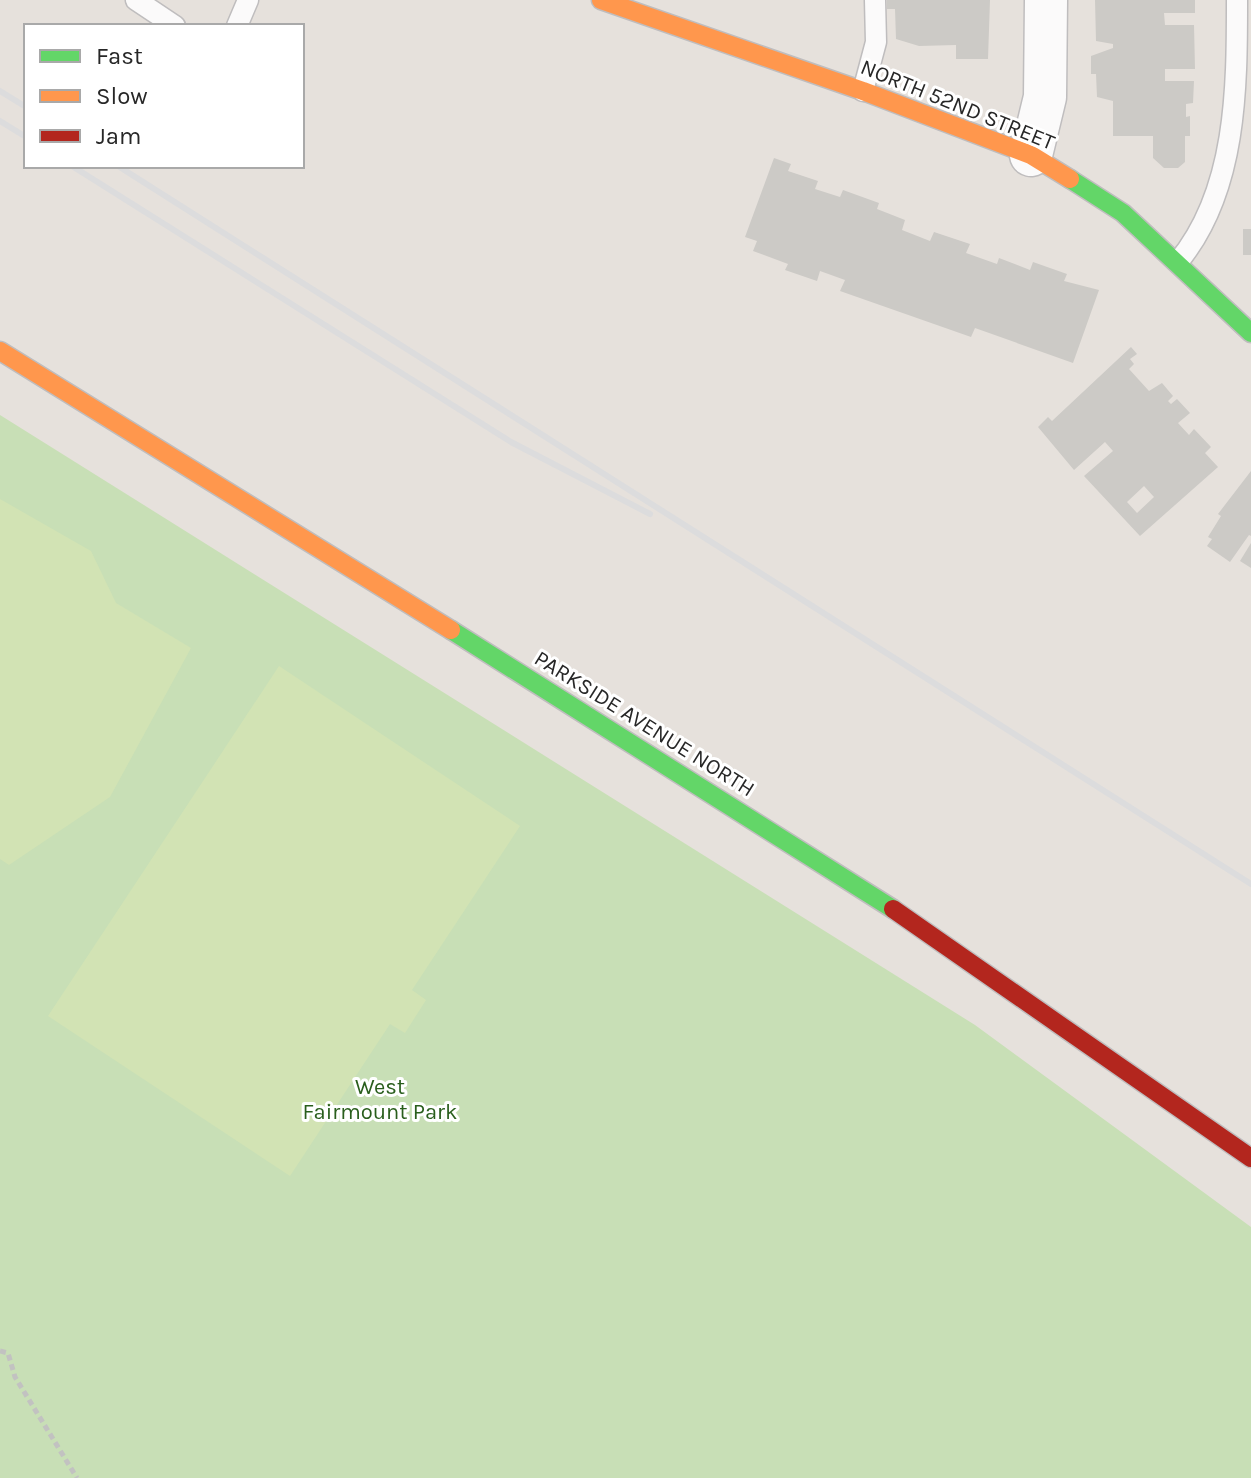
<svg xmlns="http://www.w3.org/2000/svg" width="1251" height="1478" font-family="Karla,sans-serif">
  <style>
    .green { fill: #c8dfb6 }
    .pitch { fill: #d2e3b4 }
    .building { fill: #cccac6; fill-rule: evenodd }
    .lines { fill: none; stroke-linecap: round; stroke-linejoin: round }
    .lane-casing { stroke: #bfbdbe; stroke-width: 23 }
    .street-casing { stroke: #bfbdbe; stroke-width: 45 }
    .fast-casing { stroke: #bfbdbe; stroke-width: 21 }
    .slow-casing { stroke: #bfbdbe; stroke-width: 21 }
    .jam-casing { stroke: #bfbdbe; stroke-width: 21 }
    .path { stroke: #c2c2c1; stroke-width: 5; stroke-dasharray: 6 4; stroke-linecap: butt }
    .lane { stroke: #fbfafa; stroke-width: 20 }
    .street { stroke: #fbfafa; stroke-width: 42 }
    .fast { stroke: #63d668; stroke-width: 18 }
    .slow { stroke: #ff974d; stroke-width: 18 }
    .jam { stroke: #b3261e; stroke-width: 18 }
    .rail { stroke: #dcdcdd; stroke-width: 6 }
    .labels { text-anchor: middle; stroke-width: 6; stroke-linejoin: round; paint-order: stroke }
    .street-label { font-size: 22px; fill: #272727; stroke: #fff }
    .park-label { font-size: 22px; fill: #295e1c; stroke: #fff }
  </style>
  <rect width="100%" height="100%" fill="#e6e1dc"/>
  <!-- green -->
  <path class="green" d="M0,415L975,1025L1251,1227V1478H0Z"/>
  <!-- pitch -->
  <g class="pitch">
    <path d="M0,499L91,551L116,603L191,648L110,797L9,865L0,859Z"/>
    <path d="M279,666L520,826L412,990L426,1000L405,1033L390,1024L290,1176L48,1016Z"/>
  </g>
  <!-- building -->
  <g class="building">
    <path d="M887,0H990L988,59H956V45L919,46L896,39L895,9H887Z"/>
    <path d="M1095,0H1195V13H1164L1165,25H1194L1195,69H1165V81H1194L1193,103L1186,104V117L1190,116V136H1185V162L1178,168H1164L1153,158V136H1113V101L1097,97L1096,74H1091V56L1113,48V44L1096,41Z"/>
    <path d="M774,158L791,164L788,171L818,181L815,189L840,197L843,190L879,203L877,209L905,220L902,230L930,241L934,232L970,244L966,253L997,264L999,258L1030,270L1033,262L1067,274L1064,281L1099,290L1073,363L975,328L971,337L840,291L845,280L820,271L817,281L785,270L788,264L753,251L757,241L745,237Z"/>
    <rect x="1243" y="229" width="8" height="26"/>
    <path d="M1131,347L1137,354L1130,359L1134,364L1129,369L1149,391L1162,383L1173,396L1168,401L1171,404L1177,399L1190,413L1178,423L1189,435L1194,429L1211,447L1205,453L1218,467L1140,536L1084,476L1113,451L1105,442L1074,470L1038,427L1048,417L1052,421ZM1144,486L1154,497L1137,513L1127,502Z"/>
    <path d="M1251,471V536L1249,535L1230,562L1207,546L1212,539L1208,537L1221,516L1218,514Z"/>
    <path d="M1251,543V568L1240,561Z"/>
  </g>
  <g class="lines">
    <defs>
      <g id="lane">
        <path d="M136,0L175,26"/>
        <path d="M237,26L248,0"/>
        <path d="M863,91L876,42L875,0"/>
        <path d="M1178,262C1237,191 1237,88 1237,0"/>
      </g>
      <path id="street" d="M1031,155L1045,97L1046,0"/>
      <g id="fast">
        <path d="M1070,179L1123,213L1251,333"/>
        <path d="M451,630L893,909"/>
      </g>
      <g id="slow">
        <path d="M601,0L863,91L1031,155L1070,179"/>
        <path d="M0,351L451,630"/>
      </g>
      <path id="jam" d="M893,909L1251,1158"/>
    </defs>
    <!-- lane casing -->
    <use href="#lane" class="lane-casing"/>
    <!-- street casing -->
    <use href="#street" class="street-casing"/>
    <!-- fast casing -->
    <use href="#fast" class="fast-casing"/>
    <!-- slow casing -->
    <use href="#slow" class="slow-casing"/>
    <!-- jam casing -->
    <use href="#jam" class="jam-casing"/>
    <!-- path -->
    <path class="path" d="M0,1351L8,1353L15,1377L77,1478"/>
    <!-- lane -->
    <use href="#lane" class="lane"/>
    <!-- street -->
    <use href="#street" class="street"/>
    <!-- fast -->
    <use href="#fast" class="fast"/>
    <!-- slow -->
    <use href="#slow" class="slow"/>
    <!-- jam -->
    <use href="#jam" class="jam"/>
    <!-- rail -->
    <g class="rail">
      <path d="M0,91L26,107"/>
      <path d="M0,121L26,137"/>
      <path d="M72,166L511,442L650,514"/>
      <path d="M118,166L1251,884"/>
    </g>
  </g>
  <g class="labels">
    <!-- street labels -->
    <g class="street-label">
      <text transform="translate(958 104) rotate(22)" y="8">NORTH 52ND STREET</text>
      <text transform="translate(645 723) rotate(32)" y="8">PARKSIDE AVENUE NORTH</text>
    </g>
    <!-- park labels -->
    <g class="park-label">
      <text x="380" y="1094">West<tspan x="380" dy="25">Fairmount Park</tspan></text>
    </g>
  </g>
  <!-- legend -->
  <rect x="24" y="24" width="280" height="144" fill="#ffffff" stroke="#a9a9a9" stroke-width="2"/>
  <rect x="40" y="50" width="40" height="12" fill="#63d668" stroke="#a9a9a9" stroke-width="2"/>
  <text x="96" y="64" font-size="24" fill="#272727">Fast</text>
  <rect x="40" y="90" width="40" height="12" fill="#ff974d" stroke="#a9a9a9" stroke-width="2"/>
  <text x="96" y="104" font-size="24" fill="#272727">Slow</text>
  <rect x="40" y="130" width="40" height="12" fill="#b3261e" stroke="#a9a9a9" stroke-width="2"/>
  <text x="96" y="144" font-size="24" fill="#272727">Jam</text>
</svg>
